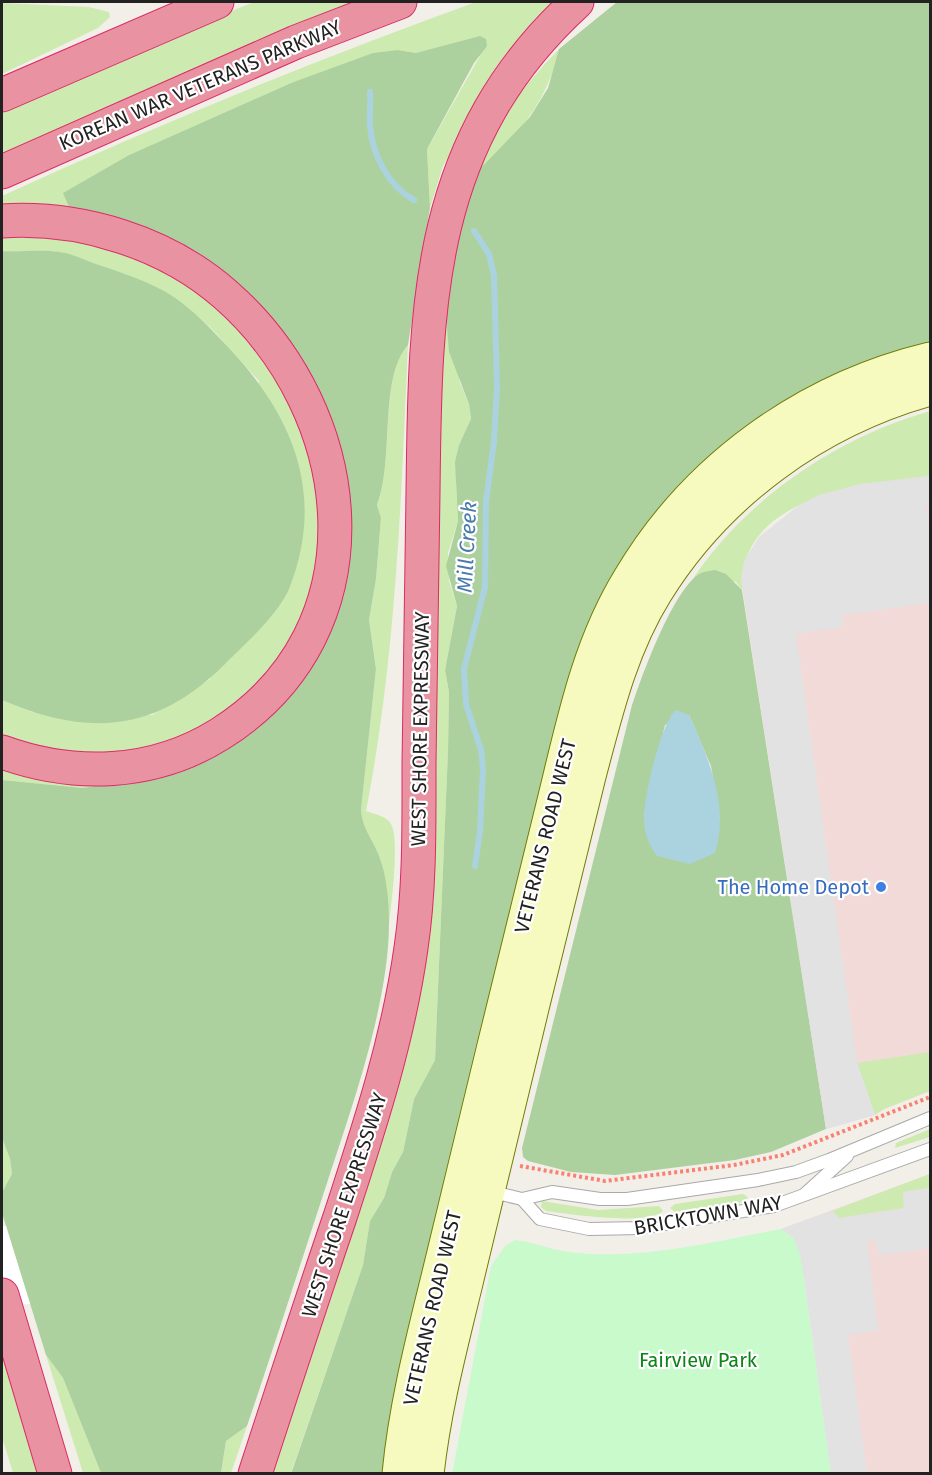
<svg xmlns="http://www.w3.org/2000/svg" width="932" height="1475" font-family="'Fira Sans',sans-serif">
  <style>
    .commercial { fill: #f2dad9 }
    .grass { fill: #cdebb0 }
    .forest { fill: #add19e; fill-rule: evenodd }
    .park { fill: #c8facc }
    .parking { fill: #e2e2e2 }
    .water { fill: #aad3df }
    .pier { fill: #fff }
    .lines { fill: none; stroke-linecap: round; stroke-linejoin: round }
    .stream { stroke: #aad3df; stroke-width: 6 }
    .lane-casing { stroke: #a9a9a9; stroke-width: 14 }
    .secondary-casing { stroke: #707d05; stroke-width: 35 }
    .highway-casing { stroke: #dc2a67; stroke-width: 35 }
    .path { stroke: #fa8072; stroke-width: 4; stroke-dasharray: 3 3; stroke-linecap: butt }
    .lane { stroke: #fff; stroke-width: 12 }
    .secondary { stroke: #f7fabf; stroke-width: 33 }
    .highway { stroke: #e892a2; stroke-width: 33 }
    .shop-dot { fill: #3f7fe0; stroke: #fff; stroke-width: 2 }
    .labels { text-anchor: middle; stroke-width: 4.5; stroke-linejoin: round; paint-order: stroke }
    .street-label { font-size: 20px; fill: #222; stroke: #fff }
    .shop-label { font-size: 20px; fill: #366cbe; stroke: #fff; text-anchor: end }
    .park-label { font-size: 20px; fill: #0c8416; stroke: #fff }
    .water-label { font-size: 21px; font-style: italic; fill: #4a7aab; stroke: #fff }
  </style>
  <rect width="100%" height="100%" fill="#f2efe9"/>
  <!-- commercial -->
  <g class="commercial">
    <path d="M930,476V1091L884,1109L875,1115L826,1129L741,579L889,480Z"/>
    <path d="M930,1174V1473H831L805,1280L781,1229Z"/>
  </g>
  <!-- grass -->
  <g class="grass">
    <path d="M254,2H376L2,157V110L151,43Z"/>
    <path d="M476,2H561L465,126L443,166L430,208L427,149L480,56L434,49L416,53L398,50L291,83L129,155L64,193L80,214L2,213V196C157,125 315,60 476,2Z"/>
    <path d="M2,3L89,7L109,12L110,17L98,28L2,74Z"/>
    <path d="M559,49C547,103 517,137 476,173C494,124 523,86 559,49Z"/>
    <path d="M2,235H35L105,246L170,273L198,291L230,317L259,350L300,419L319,492L321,553L302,621L266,679L202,730L135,753H52L2,737V700L32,712L152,715L210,679L259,381L212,329L180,301L124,274L61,252L2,251Z"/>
    <path d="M444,290L460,383L469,404L471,420L459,445L456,483L458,521L448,553L449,581L457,606L445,670L449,692L448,751L435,1060L414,1099L403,1152L392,1172L384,1198L370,1221L363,1265L291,1473L267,1474L388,1103Z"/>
    <path d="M408,345C401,502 396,657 366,811C374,814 387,816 391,824C400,840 391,905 389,925L380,859L363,828L361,810L376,669L369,620L376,579L381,518L377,505C395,459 378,379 408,345Z"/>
    <path d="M930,411V476C863,483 738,497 742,590L736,582L701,573L692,580C747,498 836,438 930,411Z"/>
    <path d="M2,761L110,783L83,788L2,780Z"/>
    <path d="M930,1052V1091L884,1109L875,1115L857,1063Z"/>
    <path d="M930,1129V1137L895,1148L896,1143Z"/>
    <path d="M2,1138L10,1159L12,1174L2,1192Z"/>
    <path d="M930,1174V1188L903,1192L904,1208L839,1218L832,1211Z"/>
    <path d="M743,1194L748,1197L744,1202L675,1212L670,1208L675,1204Z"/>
    <path d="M542,1201L598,1210L659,1206L663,1211C648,1226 568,1214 546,1211L541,1207Z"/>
    <path d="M2,1341L43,1473H13L2,1437Z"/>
    <path d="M46,1355L63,1378L101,1473H83Z"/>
    <path d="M247,1426L231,1473L221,1474L226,1441Z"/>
  </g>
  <!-- forest -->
  <g class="forest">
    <path d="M617,2H930V347L664,510L387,1473L291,1474L363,1265L370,1221L384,1198L392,1172L403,1152L414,1099L435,1060L448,751L449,692L445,670L457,606L446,566L458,521L455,462L459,445L471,419L469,404L449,352L444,290L476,173L530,117L548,88L559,49Z"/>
    <path d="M480,36L486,39L487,46L474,63L427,149L430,208L408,345C378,379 395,459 377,505L381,518L376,579L369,620L376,669L361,810C363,831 372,837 379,856C387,876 389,902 389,923C389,1002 353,1104 328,1180C301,1262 275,1344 247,1426L226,1441L221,1473H101L63,1378L46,1355L2,1213V1192L12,1174L10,1159L2,1138V780L83,788L110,783L237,733L341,566L278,336L69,207L63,193L129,155L291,83L373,53L398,50L416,53Z"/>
    <path d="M2,251C20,252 42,249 60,252C73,254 87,261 99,265C126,274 159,285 181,302C199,316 215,333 230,349C294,418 326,496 289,589C277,616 245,644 225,664C156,733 88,737 2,700Z"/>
    <path d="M715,570L726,574L742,590L826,1129L771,1152L735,1160L615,1175L571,1172L528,1161L523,1157L522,1148L631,709C640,680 674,586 701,573C705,571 711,571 715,570ZM689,715L711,766L720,820L644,815L665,725Z"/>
  </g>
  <!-- park -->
  <path class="park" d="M781,1229L794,1238L801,1257L831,1473L452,1474L491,1266L505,1246L515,1240C534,1242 551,1250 569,1252C640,1261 712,1242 781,1229Z"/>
  <!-- parking -->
  <g class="parking">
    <path d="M930,476V503L926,506L930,535V603L842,615L843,627L796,634L857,1062L875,1115L826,1129L741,579L744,561L759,537L799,505L819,495L860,484Z"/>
    <path d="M930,1188V1248L879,1255L876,1240L867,1241L878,1330L848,1335L867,1473H831L801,1257L794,1238L781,1229L832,1211L839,1218L904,1208L903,1192Z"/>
  </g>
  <!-- water -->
  <path class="water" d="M676,710L689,715C708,757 730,806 715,853L690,864L657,856C648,844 644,832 644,817C644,796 661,722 676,710Z"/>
  <!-- pier -->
  <path class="pier" d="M2,1226H6L30,1304L2,1305Z"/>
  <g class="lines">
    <!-- stream -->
    <g class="stream">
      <path d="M370,92C371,103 369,114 370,125C372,154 388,186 414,200"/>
      <path d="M474,231L489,254L494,275L497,387L494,441L486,502L485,587L464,669L466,704L481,750L483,769L480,831L475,866"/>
    </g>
    <defs>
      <g id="lane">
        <path d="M488,1191L522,1199L552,1192L600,1199H627L758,1180L796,1172L829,1160L930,1118"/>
        <path d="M806,1193L847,1156"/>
        <path d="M522,1199L540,1219L589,1229L640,1228L774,1206L930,1149"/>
      </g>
      <g id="secondary">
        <path d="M399,1474C406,1401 425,1331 442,1261C459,1191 476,1120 493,1050C513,967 533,884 554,801C573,724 588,646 630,578C696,467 806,389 930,359"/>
        <path d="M427,1474C434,1410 450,1349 465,1287C487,1192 510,1098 533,1004C552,928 570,851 589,776C606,712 621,648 656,592C718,492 818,420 930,389"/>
      </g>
      <g id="highway">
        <path d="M2,95L217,2"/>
        <path d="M2,172L296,42L400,2"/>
        <path d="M2,221C80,216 166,242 226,295C360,413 384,631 220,734C153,776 74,778 2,752"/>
        <path d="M2,1295L55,1474"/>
        <path d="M255,1474C283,1388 311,1302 340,1217C369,1128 398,1041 411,948C420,888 419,825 419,763C421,673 422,583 423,493C425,304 426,140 577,2"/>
      </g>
    </defs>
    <!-- lane casing -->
    <use href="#lane" class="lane-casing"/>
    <!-- secondary casing -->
    <use href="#secondary" class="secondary-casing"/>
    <!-- highway casing -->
    <use href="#highway" class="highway-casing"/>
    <!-- path -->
    <path class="path" d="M520,1166L605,1181L734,1165L783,1155L930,1097"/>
    <!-- lane -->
    <use href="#lane" class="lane"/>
    <!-- secondary -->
    <use href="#secondary" class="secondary"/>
    <!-- highway -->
    <use href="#highway" class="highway"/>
  </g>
  <!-- markers -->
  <circle class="shop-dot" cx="881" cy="887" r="6"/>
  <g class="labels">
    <!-- street labels -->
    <g class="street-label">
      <text transform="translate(200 85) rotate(-23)" y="7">KOREAN WAR VETERANS PARKWAY</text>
      <text transform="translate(420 729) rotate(-89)" y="7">WEST SHORE EXPRESSWAY</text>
      <text transform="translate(545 836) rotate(-76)" y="7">VETERANS ROAD WEST</text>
      <text transform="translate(344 1205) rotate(-72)" y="7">WEST SHORE EXPRESSWAY</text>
      <text transform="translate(708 1215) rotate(-10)" y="7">BRICKTOWN WAY</text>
      <text transform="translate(432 1308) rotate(-77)" y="7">VETERANS ROAD WEST</text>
    </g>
    <!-- shop labels -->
    <g class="shop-label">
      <text x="869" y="894">The Home Depot</text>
    </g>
    <!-- park labels -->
    <g class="park-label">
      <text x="698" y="1367">Fairview Park</text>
    </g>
    <!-- water labels -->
    <g class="water-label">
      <text transform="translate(467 547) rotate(-87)" y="7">Mill Creek</text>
    </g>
  </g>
  <!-- border -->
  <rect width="932" height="1475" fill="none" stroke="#222222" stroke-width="6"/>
</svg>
